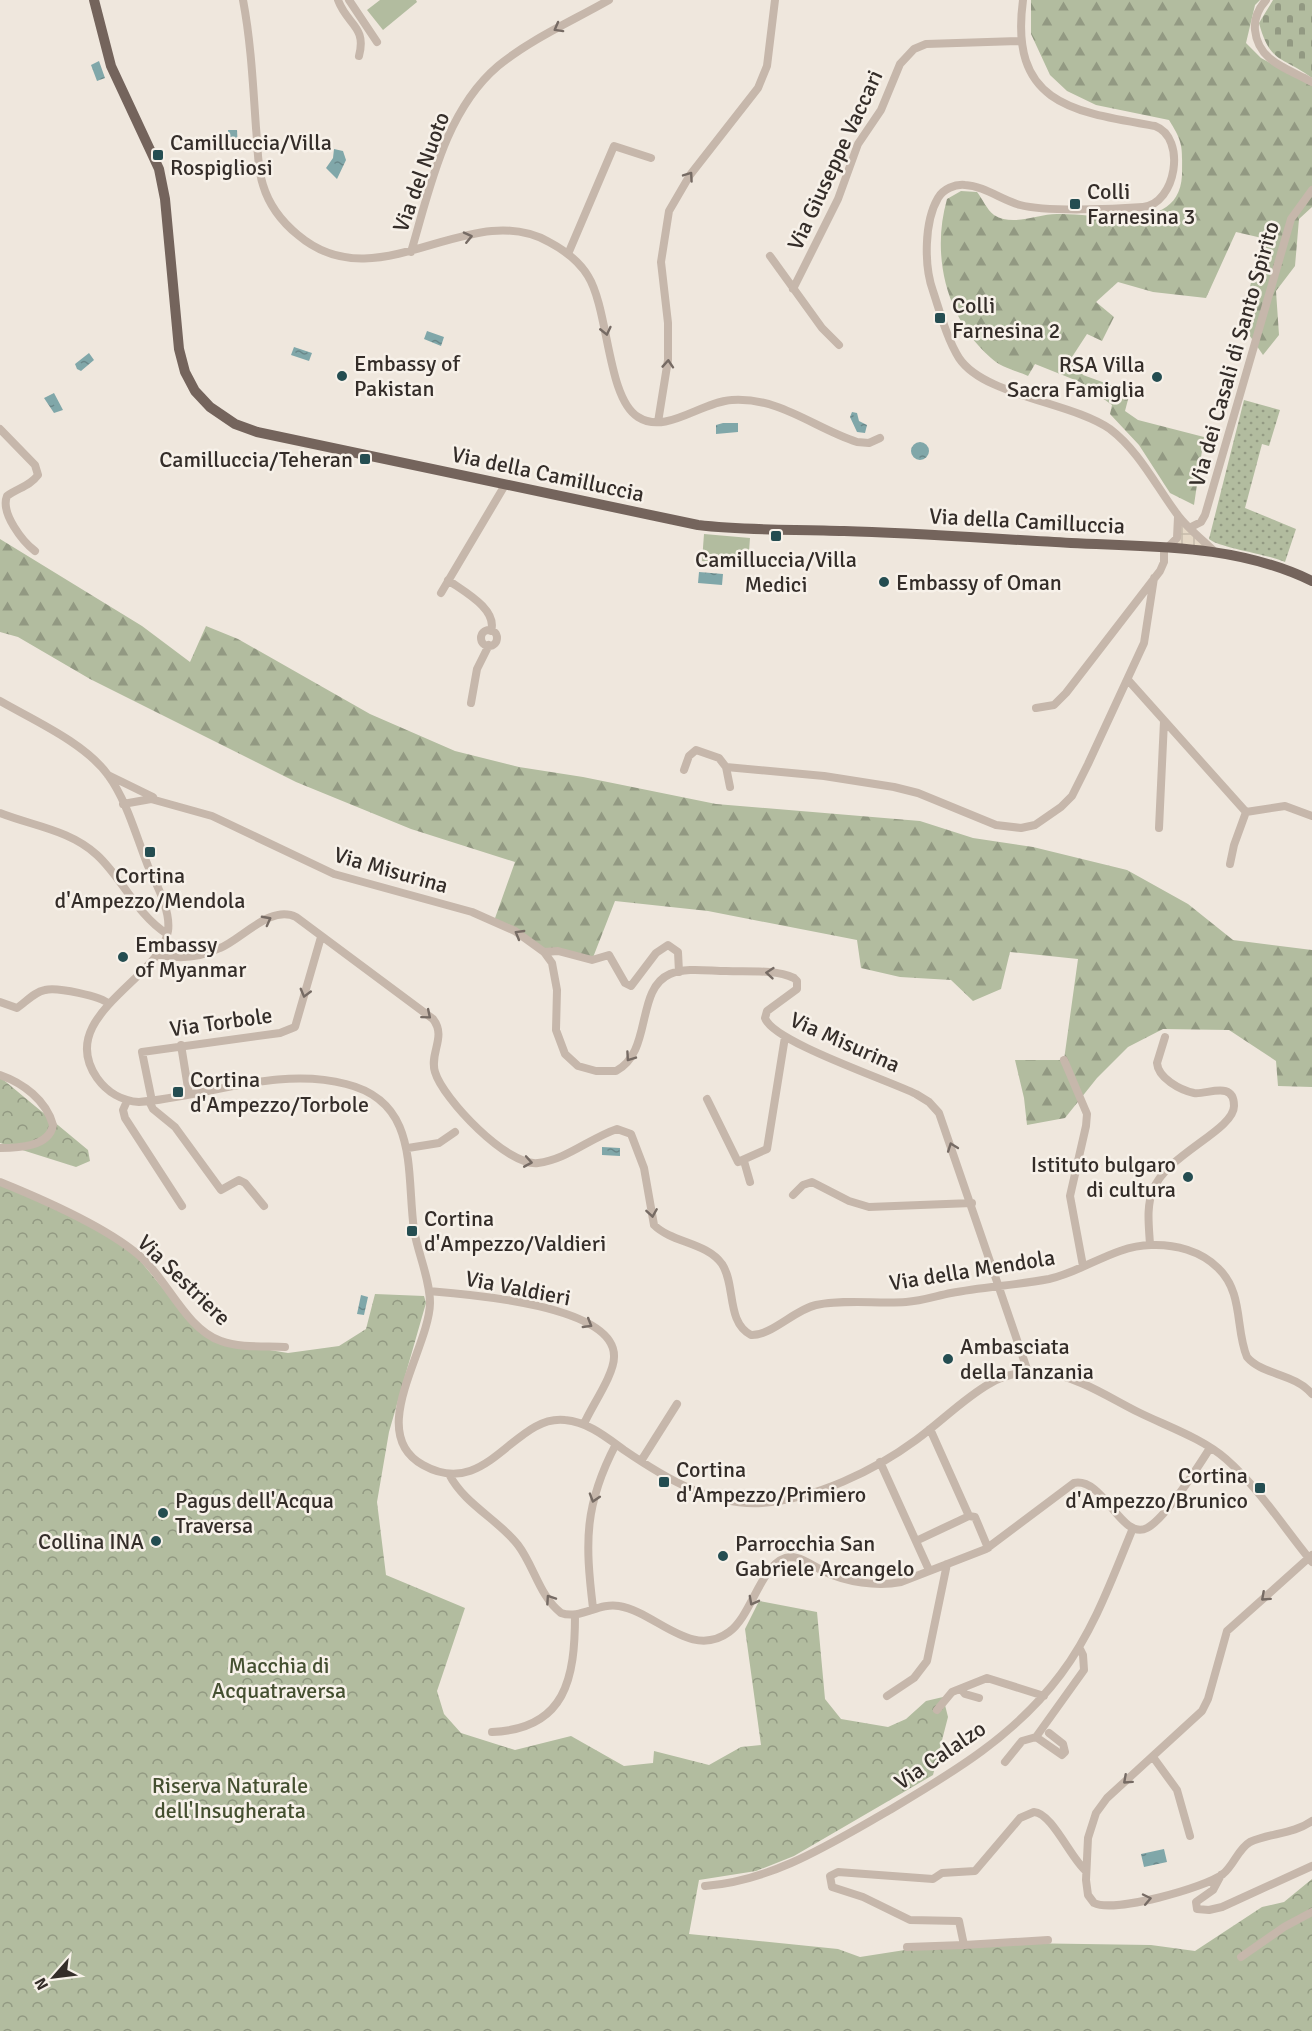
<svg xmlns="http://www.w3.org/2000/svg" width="1312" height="2031" font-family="Signika,sans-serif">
<defs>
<pattern id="grass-dots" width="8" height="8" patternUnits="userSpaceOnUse" patternTransform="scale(1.5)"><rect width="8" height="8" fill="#b2bc9f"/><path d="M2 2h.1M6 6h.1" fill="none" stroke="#929982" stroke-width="1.8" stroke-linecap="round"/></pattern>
<pattern id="forest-firs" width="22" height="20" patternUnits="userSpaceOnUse" patternTransform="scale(1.5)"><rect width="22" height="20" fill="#b2bc9f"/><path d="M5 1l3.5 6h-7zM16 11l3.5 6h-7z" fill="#929982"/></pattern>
<pattern id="cemetery-stones" width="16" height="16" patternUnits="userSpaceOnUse" patternTransform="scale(1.5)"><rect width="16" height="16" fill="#b2bc9f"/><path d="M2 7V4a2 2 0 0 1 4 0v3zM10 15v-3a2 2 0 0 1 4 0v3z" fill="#929982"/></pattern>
<pattern id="park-crowns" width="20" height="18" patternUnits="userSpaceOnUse" patternTransform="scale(1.5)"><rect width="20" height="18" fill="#b2bc9f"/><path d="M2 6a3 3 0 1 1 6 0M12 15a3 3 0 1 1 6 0" fill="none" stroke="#929982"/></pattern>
<pattern id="plaza-grid" width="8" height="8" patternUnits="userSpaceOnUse" patternTransform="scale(1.5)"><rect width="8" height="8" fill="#e5d8c6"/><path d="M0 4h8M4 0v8" fill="none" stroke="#c5baaa"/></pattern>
<pattern id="water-ripples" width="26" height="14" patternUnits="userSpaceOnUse" patternTransform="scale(1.5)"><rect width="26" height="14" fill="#80a7a9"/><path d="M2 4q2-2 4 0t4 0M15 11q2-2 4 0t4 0" fill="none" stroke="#6a888a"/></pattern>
</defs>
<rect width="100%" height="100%" fill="#efe7dd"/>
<path fill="url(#grass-dots)" d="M1244,400L1280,410L1269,446L1262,444L1245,508L1296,529L1285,562C1267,554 1220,548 1209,539Z"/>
<path fill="url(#forest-firs)" d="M1031,0H1260L1255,5L1246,43L1261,58L1312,86V207L1299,219L1295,266L1276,291L1279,335L1263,355L1241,323L1262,238L1236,232L1206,298L1153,292L1118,282L1096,302L1114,317L1102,341L1087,334L1072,357L1083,375L1130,392L1125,411L1138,420L1204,437L1194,505L1170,493L1139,445L1110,414L1112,405L1080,382L1035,364L1028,376C1017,371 1000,367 991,358C946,318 931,256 947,199L961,191L977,192C982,198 987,210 994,215C1013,227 1037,214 1057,214C1094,212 1179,237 1182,175C1182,147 1184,144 1169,120L1096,105L1067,91L1050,75L1031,34Z
M0,539L142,626L190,662L206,626L238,639L370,714L455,751L519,767L583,777L716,804L920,821L973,838L1033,847L1127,870L1188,904L1233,940L1312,950V1087L1278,1086L1276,1061L1229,1030L1163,1029L1128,1047L1097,1078L1065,1118L1027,1125L1024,1098L1015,1060H1064L1078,959L1010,952L1001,989L973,1001L951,980L900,977L861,968L857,940L708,911L615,901L592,960L544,952L494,921L515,862L411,829L296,782L90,679L18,637L0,632Z"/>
<path fill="url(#cemetery-stones)" d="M1273,0H1312V78C1282,56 1270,64 1259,23Z"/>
<path fill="url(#park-crowns)" d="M0,1077L88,1150L90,1161L76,1167L0,1143Z
M0,1182L113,1237L138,1258L188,1319L219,1342L288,1353L339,1346L366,1329L375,1294L424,1296L426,1303L389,1432L377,1502L386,1575L465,1608L437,1691L444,1714L461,1733L515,1750L571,1736L624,1766L653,1763L654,1751L709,1765L741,1747L761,1745L745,1629L759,1601L817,1612L825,1699L841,1719L888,1727L906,1719L926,1701L943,1697L948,1717L933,1775L794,1856L756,1871L699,1880L689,1934L838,1949L860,1957L956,1942L1151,1945L1195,1951L1262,1907L1284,1902L1312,1879V2031H0Z"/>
<path fill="#b2bc9f" d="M380,0H416L417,2L383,30L367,10Z
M704,534L750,538L748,565L702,561Z"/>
<path fill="url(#plaza-grid)" d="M1178,517L1215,552L1172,544Z"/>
<path fill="url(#water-ripples)" d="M99,61L105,78L97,81L91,65Z
M228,130H237L238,148H229Z
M334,149L343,151L346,160L337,179L326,168L333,158Z
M427,331L444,337L441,346L424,339Z
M294,347L312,353L309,361L291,355Z
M89,353L94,360L81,371L77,369L75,364Z
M54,393L63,410L54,413L44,398Z
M852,412L857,413L859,421L867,425L865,433L857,432L850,417Z
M723,423H738V432L716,434V425Z
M911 451a9 9 0 1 1 18 0a9 9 0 1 1-18 0Z
M699,572L723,574L722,585L698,583Z
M602,1147L620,1148V1156L602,1155Z
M361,1295L368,1297L364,1315L357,1314Z
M1164,1849L1167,1862L1144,1867L1141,1854Z"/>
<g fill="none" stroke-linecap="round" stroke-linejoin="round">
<path stroke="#c6b7ab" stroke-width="8" d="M243,0C251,42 253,85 256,128C258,147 257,167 263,185C269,205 282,222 298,235C378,303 469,197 549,242C564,250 579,261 588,276C609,310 607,398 638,417C666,435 700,402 732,400C780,397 814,428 857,442L869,443L880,438
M338,0C347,25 367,26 359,56
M349,0L377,42
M1023,0C1009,104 1073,112 1155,126C1187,138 1176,204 1143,207C1116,209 1045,212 1020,205C1002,200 984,186 965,185C955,184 943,189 938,198C924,222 924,266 933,291C940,312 947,339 959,358C984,396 1072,402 1110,429C1139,451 1156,486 1177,514C1186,527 1204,541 1215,552
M1266,0C1258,9 1254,19 1255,30C1258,62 1289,69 1312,82
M411,252C430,188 445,111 498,66C531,39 572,21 609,0
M568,254L614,146L651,158
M770,256L822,328L839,345
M793,289L838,199L858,144L881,110L900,64L914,49L926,44L1021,41
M658,422L668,360V323L661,262L669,211L690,175L758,88L767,66L775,0
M0,429L35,465L38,475C30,486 18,488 7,496C0,513 23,542 35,551
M1191,527L1201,522L1205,515L1291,219L1312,190
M1167,548L1177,538L1178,517
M448,580C463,591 498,609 491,631
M441,593L505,485
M481 638a8 8 0 1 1 16 0a8 8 0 1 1-16 0Z
M1128,680L1246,812L1234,845L1230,864
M0,701C33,720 85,743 108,775C127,801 136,836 148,866C156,884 171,910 168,931C161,979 54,1016 97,1078C107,1092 122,1101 139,1102C206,1097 278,1066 346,1084C420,1102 406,1173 414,1230C418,1254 430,1279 430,1303C429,1350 365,1433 423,1465C487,1501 514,1414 565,1420C588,1422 606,1437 624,1450C665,1478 711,1506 762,1503C815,1499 874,1471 916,1440C941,1422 963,1399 989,1384C1005,1374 1027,1370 1046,1373C1079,1377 1108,1397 1138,1412C1166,1426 1202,1438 1226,1459C1259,1488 1284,1528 1312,1562
M471,703L477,669L489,645
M1036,708L1054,705L1066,693L1160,571L1164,562V547
M684,770L689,756L696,750L719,758L726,767
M108,775L153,797
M730,787L726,767L824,776L894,787L918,793L996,825L1021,828L1035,825L1061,807L1072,796L1088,764L1144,643L1154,578
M123,804L151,799L212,816L334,874L472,912L515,931L544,952L552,963L557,990L556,1030L565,1054L578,1066L596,1071H616C653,1052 635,989 670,974C686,967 709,971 726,971C747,972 774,969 794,978L797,981V989L767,1011L765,1018C773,1042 888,1080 916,1094L929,1102L939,1113L1028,1372
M1246,812L1285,806L1312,816
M0,813C33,826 70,830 97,855C123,879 136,914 167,934
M1159,828L1164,721
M544,952L558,951L592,960L609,955L625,983L631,986L656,953L668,945L678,952L679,972
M156,954C178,960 199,958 220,948C242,939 271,904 296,917L433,1019C447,1037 429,1053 435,1072C443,1099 508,1167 538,1163C566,1160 590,1138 617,1129L631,1134L644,1168L654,1225C672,1243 706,1242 722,1264C736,1285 726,1322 751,1335C771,1336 794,1310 816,1305C845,1299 877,1304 906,1302C922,1301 936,1296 951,1293C983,1287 1017,1285 1049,1279C1085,1271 1113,1246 1151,1245C1175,1244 1201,1251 1218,1268C1244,1293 1235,1329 1247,1357C1262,1375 1294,1373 1312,1394
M0,1002L17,1008C26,1002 34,992 45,990C57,987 101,996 109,1004
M181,1045L189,1094
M1064,1060L1087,1114L1086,1126L1070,1196L1083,1266
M0,1075C23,1083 46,1100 53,1125C49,1147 18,1148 0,1148
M707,1099L738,1162L767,1149L785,1037
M127,1101L123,1110L125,1118L182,1206
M149,1101L153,1109L175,1127L221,1190L239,1180L245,1183L264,1206
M152,1101L142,1052L280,1033L295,1027L321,937
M408,1148L439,1143L455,1132
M744,1161L750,1182
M0,1182C42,1199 109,1228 142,1258C167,1280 187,1330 221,1341C240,1348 264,1346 285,1347
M793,1195L803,1185L812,1182L849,1201L869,1207L972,1203
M1150,1245C1149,1226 1146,1207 1153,1190C1166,1155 1234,1130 1234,1106C1234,1080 1207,1095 1194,1093C1180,1090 1158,1078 1157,1063L1165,1037
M429,1291C466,1294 616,1305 614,1357C614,1375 591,1407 584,1424
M930,1429L969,1516L975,1517L988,1548
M641,1461L677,1404
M880,1462L929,1570
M449,1474C464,1504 499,1520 518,1545C534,1566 540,1597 561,1613C580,1620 599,1602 619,1606C656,1612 691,1660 729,1632C753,1615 762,1558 791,1557C802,1557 815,1567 825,1572C846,1582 877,1587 901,1582L986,1549L1074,1483C1104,1477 1121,1541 1147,1528C1165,1519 1198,1467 1210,1448
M916,1541L969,1516
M1312,1555L1227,1631L1208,1699L1202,1711L1107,1798L1096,1813L1088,1838L1086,1880L1088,1895L1094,1903C1114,1913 1205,1888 1223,1874C1234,1865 1238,1849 1250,1842C1270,1833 1294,1834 1312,1821
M593,1608C585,1542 584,1505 616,1444
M961,1689L965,1694L979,1698
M887,1696L914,1678L927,1661L947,1564
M937,1710L952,1692L987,1678L1044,1696
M492,1732C566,1729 575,1678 575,1615
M1036,1737L1062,1755L1065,1752L1063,1744L1049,1733
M1153,1757L1177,1790L1190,1836
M1005,1762L1022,1741L1036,1737L1084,1670L1083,1655L1079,1647
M1221,1875L1213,1890L1196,1902L1197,1909L1209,1910L1222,1907L1312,1866
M705,1886C772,1881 830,1844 888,1811C952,1773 1015,1736 1061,1674C1094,1630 1112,1579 1133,1528
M1048,1940L964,1945L959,1921L910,1920L863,1897L832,1887L830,1876L838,1872L933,1879L942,1873L975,1871L1020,1818L1034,1812C1052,1813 1071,1859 1086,1871
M907,1947L964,1945
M1241,1957L1284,1927L1312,1912"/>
<path stroke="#74645c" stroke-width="10" d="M94,0L111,66L159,169L165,199L179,349L185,372L195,391L210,407L235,424L257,432L698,525C747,531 795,529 844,531C919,533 995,539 1071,543C1154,547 1236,544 1312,581"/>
</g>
<defs><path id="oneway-chevron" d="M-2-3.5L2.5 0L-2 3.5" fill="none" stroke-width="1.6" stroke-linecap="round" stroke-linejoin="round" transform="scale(1.5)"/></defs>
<g stroke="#766b64">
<use href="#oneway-chevron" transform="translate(558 28) rotate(151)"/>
<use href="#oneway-chevron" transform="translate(689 176) rotate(-55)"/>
<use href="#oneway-chevron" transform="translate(468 237) rotate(-13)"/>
<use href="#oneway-chevron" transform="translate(606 331) rotate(77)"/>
<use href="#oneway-chevron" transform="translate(668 364) rotate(-86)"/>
<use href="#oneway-chevron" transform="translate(267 920) rotate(-28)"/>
<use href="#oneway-chevron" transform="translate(519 934) rotate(-150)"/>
<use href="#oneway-chevron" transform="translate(770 973) rotate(-175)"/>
<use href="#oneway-chevron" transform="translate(305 993) rotate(105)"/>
<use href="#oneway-chevron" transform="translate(427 1015) rotate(40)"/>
<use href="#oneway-chevron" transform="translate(630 1057) rotate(125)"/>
<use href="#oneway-chevron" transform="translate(952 1147) rotate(-110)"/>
<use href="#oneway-chevron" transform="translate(528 1162) rotate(10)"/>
<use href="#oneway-chevron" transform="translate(652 1213) rotate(81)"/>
<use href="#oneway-chevron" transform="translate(588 1324) rotate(31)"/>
<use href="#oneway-chevron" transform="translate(594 1498) rotate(107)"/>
<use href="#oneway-chevron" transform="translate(1265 1597) rotate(138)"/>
<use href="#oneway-chevron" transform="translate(550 1599) rotate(-124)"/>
<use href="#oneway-chevron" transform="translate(753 1601) rotate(118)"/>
<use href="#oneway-chevron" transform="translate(1127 1780) rotate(138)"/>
<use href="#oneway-chevron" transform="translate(1147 1899) rotate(-12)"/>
</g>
<g fill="#244d51" stroke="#f7f1e9" stroke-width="2">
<rect x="152" y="149" width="12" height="12" rx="3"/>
<rect x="1069" y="198" width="12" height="12" rx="3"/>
<rect x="934" y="312" width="12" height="12" rx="3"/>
<circle cx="342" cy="376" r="6"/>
<circle cx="1157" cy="377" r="6"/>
<rect x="359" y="453" width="12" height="12" rx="3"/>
<rect x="770" y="530" width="12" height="12" rx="3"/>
<circle cx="884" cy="582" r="6"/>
<rect x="144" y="846" width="12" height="12" rx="3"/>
<circle cx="123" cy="957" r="6"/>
<rect x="172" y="1086" width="12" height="12" rx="3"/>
<circle cx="1188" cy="1177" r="6"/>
<rect x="406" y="1225" width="12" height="12" rx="3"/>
<circle cx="948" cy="1359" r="6"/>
<rect x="658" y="1476" width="12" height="12" rx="3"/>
<rect x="1254" y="1482" width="12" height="12" rx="3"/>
<circle cx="163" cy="1513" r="6"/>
<circle cx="156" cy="1541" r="6"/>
<circle cx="723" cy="1556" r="6"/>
</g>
<g text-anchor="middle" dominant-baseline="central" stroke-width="5" stroke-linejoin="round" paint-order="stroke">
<g font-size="22" fill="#342d29" stroke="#f7f1e9" text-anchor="start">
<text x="170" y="142">Camilluccia/Villa<tspan x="170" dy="25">Rospigliosi</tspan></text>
<text x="1087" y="191">Colli<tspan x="1087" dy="25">Farnesina 3</tspan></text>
<text x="952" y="305">Colli<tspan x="952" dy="25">Farnesina 2</tspan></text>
<text x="354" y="363">Embassy of<tspan x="354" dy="25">Pakistan</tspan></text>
<text x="1145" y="364" text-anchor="end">RSA Villa<tspan x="1145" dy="25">Sacra Famiglia</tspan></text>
<text x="353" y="459" text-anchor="end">Camilluccia/Teheran</text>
<text x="776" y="559" text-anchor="middle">Camilluccia/Villa<tspan x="776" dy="25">Medici</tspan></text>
<text x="896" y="582">Embassy of Oman</text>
<text x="150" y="875" text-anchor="middle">Cortina<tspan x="150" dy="25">d'Ampezzo/Mendola</tspan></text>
<text x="135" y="944">Embassy<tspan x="135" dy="25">of Myanmar</tspan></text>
<text x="190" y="1079">Cortina<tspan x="190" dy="25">d'Ampezzo/Torbole</tspan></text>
<text x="1176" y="1164" text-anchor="end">Istituto bulgaro<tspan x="1176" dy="25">di cultura</tspan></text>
<text x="424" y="1218">Cortina<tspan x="424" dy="25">d'Ampezzo/Valdieri</tspan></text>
<text x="960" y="1346">Ambasciata<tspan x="960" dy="25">della Tanzania</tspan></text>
<text x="676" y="1469">Cortina<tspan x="676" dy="25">d'Ampezzo/Primiero</tspan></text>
<text x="1248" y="1475" text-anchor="end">Cortina<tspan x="1248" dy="25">d'Ampezzo/Brunico</tspan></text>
<text x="175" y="1500">Pagus dell'Acqua<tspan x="175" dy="25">Traversa</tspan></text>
<text x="144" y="1541" text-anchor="end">Collina INA</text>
<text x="735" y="1543">Parrocchia San<tspan x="735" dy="25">Gabriele Arcangelo</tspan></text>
</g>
<g font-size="22" fill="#342d29" stroke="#f7f1e9">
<text transform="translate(835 160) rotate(-65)">Via Giuseppe Vaccari</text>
<text transform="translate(421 172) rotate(-70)">Via del Nuoto</text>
<text transform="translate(1234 354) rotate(-74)">Via dei Casali di Santo Spirito</text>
<text transform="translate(548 474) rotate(12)">Via della Camilluccia</text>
<text transform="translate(1027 521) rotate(3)">Via della Camilluccia</text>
<text transform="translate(391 870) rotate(16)">Via Misurina</text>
<text transform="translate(221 1022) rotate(-8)">Via Torbole</text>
<text transform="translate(845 1042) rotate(24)">Via Misurina</text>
<text transform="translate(972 1270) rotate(-9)">Via della Mendola</text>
<text transform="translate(184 1280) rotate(44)">Via Sestriere</text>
<text transform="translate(518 1288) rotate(11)">Via Valdieri</text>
<text transform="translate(940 1755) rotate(-34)">Via Calalzo</text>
</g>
<g font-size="22" fill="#444f30" stroke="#f7f1e9">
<text x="279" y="1665">Macchia di<tspan x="279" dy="25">Acquatraversa</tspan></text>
<text x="230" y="1785">Riserva Naturale<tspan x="230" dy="25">dell'Insugherata</tspan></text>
</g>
</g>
<g transform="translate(54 1977) rotate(242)" stroke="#f7f1e9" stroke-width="4.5" paint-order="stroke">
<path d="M0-4.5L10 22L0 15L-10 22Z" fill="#342d29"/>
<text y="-9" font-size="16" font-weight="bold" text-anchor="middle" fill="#342d29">N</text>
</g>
</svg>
